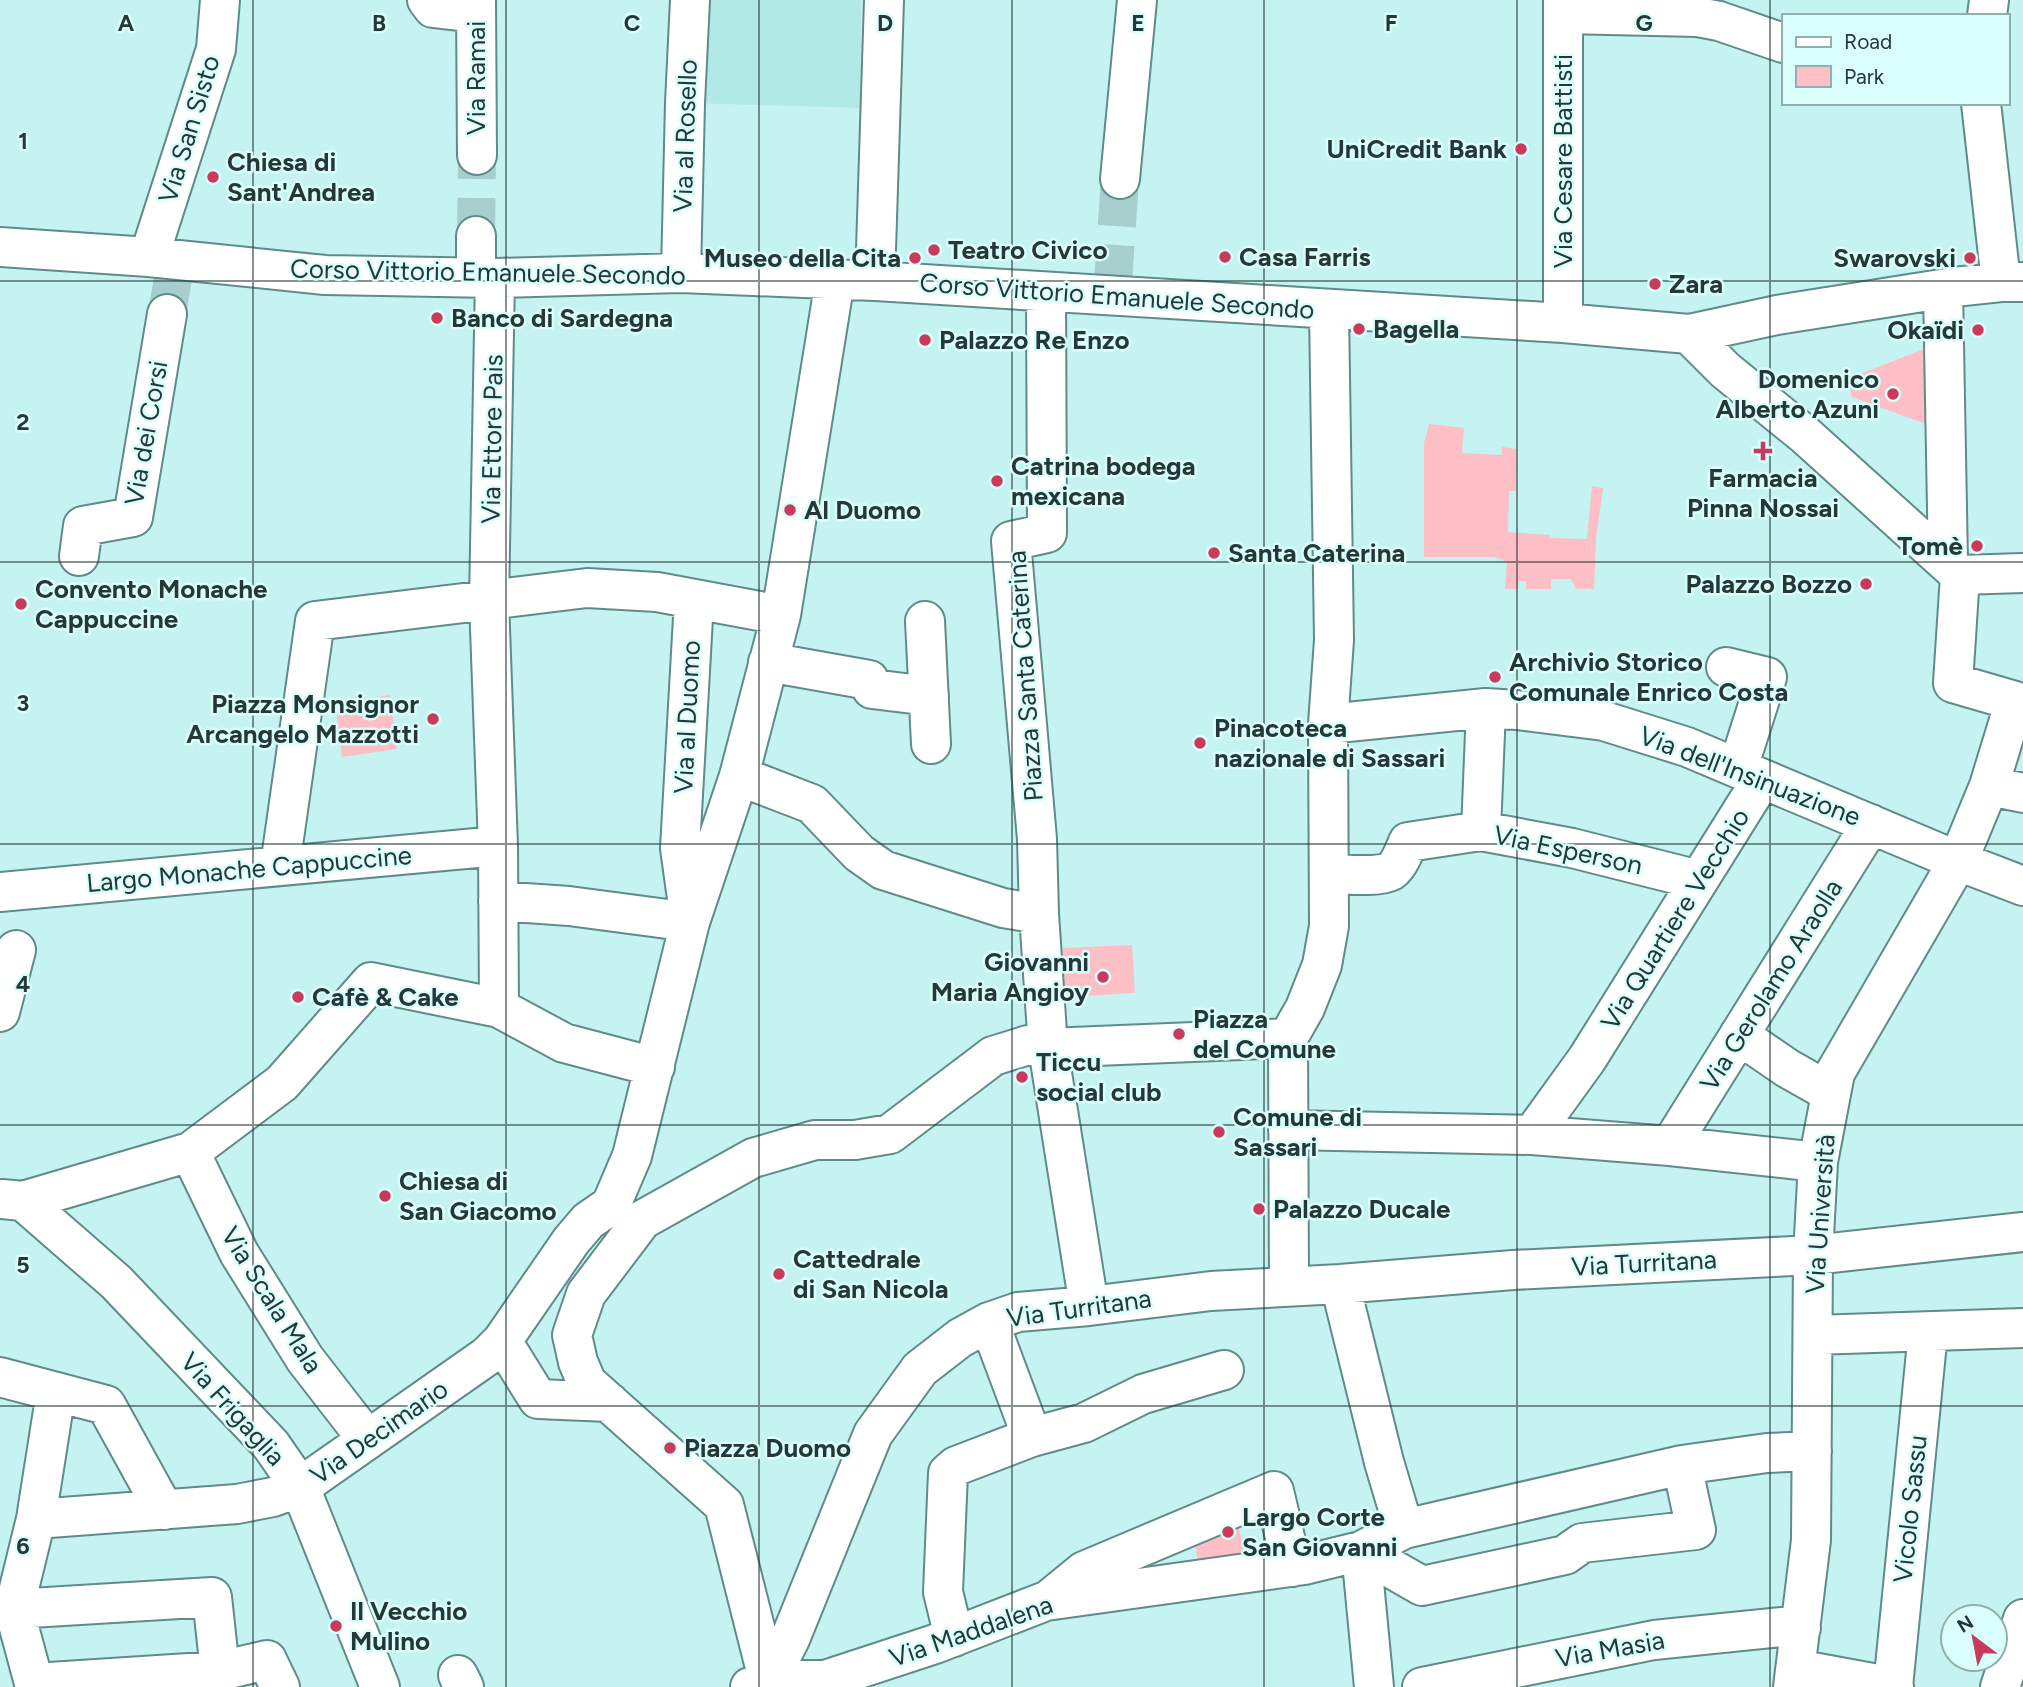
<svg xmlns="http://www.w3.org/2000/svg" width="2023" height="1687" font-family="Figtree,sans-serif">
<rect width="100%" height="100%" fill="#c5f3f1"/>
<path fill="#b0e9e6" d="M695,0H861L860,108L692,103Z"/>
<path fill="#fdbec5" d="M1932,346L1934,427L1852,397L1847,379Z
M1429,424L1464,428L1462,453L1502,455V447L1517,449L1516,491H1509L1508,532L1550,535V538L1587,539L1592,486L1603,488L1596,539L1594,589H1576L1571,579H1551V589H1526V581H1519L1518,589H1505L1507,562L1495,557H1424V443Z
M390,695L397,749L342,757L335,703Z
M1132,945L1135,993L1065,997L1063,948Z
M1237,1522L1247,1559L1198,1566L1195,1539Z"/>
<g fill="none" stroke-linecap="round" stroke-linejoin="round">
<path stroke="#a5cecc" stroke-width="38" stroke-dasharray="38 19" stroke-linecap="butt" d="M476,236L477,155
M1113,283L1120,179
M167,314L173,278"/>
<g stroke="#5f8b89" stroke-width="42">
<path id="minor" d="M427,0L433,8L476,13
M476,0L477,155
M1563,0V323
M1563,14L1698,17L1719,21L1783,43
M1987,16L1989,0
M1981,103L2001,282
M1120,179L1137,0
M0,247L149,257L325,275L495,278L681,273L875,281L1563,323L1689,334L1777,315L1954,287L2001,282H2023
M149,257L216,49L220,0
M681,273L685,103L690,0
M476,277V236
M495,278L489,601L498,846L499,1008
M875,281L884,0
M1943,289L1948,563
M1046,292L1047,533L1011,541L1037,839L1039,914L1048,1048L1089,1306
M1689,334L1725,370L1805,435L1960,575
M79,556L83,526L133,517L167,314
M1960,575L2023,573
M925,621L931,744
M768,662L869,680L872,689L929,696
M1726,667L1767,677L1738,768
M1328,724L1486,708L1517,710L1604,721L1687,747L1958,861L2023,886
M739,776L812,804L859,853L883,870L1003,908L1039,914
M1989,786L2023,793
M1481,831L1486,708
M280,866L315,621L587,588L657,592L781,615
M1329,874C1344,874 1378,878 1391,871C1399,865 1404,852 1408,842L1481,831L1572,848L1699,880
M0,892L498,846
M498,901L569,906L690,922
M689,913L680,848L694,600
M0,1012L16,950
M1739,1035L1787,1068L1831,1093
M1288,1130L1532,1135L1670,1146L1818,1162
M1532,1135L1587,1059L1762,779
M1670,1146L1871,824
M190,1152L239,1253L305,1359L367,1439
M2,1199L23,1201L116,1282L271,1445L300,1487L380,1687
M23,1201L190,1152L282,1083L371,982L499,1008L564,1043L655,1067
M611,1205L632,1156L690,922L739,776L781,615L835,280
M1340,1284L1384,1462L1404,1529
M1289,1286L1288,1038L1305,1008L1322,965L1329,926L1328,724L1334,640L1329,310
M989,1322L1032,1437
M1814,1335L2023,1328
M502,1341L538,1399L609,1402
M0,1377L106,1405L164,1510
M56,1392L36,1519L14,1609L34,1683L220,1671
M36,1519L237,1504L273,1497L300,1487L487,1356L502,1341L571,1241L588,1221L611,1205
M1361,1551L1422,1586L1565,1555L1582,1543L1696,1530L1682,1465
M1361,1551L1374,1687
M1051,1598L1084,1571L1274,1491L1292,1567
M0,1612L14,1609L212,1597L220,1671L267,1660L280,1687
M954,1637L943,1592L948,1473L956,1466L1032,1437L1084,1423L1143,1394L1224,1370
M1796,1669L1894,1687
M458,1675L464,1687
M769,1680L790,1639L873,1434L920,1369L960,1338L989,1322L1018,1312L1089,1306L1211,1291L1340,1284L1513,1270L1813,1255L2023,1232
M750,1687L769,1680H825L935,1644L1046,1601L1304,1565L1361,1551L1404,1529L1682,1465L1767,1453L1812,1451
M770,1687L724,1505L587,1383L578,1362L572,1335L586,1294L642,1220L753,1158L815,1140H855L890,1134L993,1056L1028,1045L1048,1048L1288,1038
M1422,1687L1654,1640L1782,1627L1801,1628
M1793,1687L1811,1540L1813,1255L1818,1162L1835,1073L1958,861L1989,786L2015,701L1953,683L1960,575
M1893,1687L1928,1332
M2000,1687L2023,1619"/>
</g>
<use href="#minor" stroke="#fff" stroke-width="38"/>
</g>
<path fill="none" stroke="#253837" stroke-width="2" stroke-opacity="0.55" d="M253,0V1687M506,0V1687M759,0V1687M1012,0V1687M1264,0V1687M1517,0V1687M1770,0V1687M0,281H2023M0,562H2023M0,844H2023M0,1125H2023M0,1406H2023"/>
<g fill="#ca3a5c" stroke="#d9fefc" stroke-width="2.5">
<circle cx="1521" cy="149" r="7"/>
<circle cx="213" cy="177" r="7"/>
<circle cx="934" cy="250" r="7"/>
<circle cx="1225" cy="257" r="7"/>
<circle cx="915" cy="258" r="7"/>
<circle cx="1970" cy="258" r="7"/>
<circle cx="1655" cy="284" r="7"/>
<circle cx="437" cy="318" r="7"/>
<circle cx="1359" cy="329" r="7"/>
<circle cx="1978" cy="330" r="7"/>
<circle cx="925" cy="340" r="7"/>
<circle cx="1893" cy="394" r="7"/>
<path d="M1759.5 440.5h7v7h7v7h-7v7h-7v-7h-7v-7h7z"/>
<circle cx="997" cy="481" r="7"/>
<circle cx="790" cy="510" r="7"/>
<circle cx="1977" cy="546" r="7"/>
<circle cx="1214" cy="553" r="7"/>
<circle cx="1866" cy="584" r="7"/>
<circle cx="21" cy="604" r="7"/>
<circle cx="1495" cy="677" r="7"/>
<circle cx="433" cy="719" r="7"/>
<circle cx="1200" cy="743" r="7"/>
<circle cx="1103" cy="977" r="7"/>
<circle cx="298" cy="997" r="7"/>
<circle cx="1179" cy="1034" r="7"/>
<circle cx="1022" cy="1077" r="7"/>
<circle cx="1219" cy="1132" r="7"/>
<circle cx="385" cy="1196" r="7"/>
<circle cx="1259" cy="1209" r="7"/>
<circle cx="779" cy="1274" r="7"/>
<circle cx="670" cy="1448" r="7"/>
<circle cx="1228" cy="1532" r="7"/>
<circle cx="336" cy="1626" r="7"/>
</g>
<g text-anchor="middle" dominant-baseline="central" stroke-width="5" stroke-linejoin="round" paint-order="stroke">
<g font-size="26" fill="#253837" stroke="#d9fefc">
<text transform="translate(476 78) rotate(-90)">Via Ramai</text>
<text transform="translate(189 129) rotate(-73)">Via San Sisto</text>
<text transform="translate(685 136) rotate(-88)">Via al Rosello</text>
<text transform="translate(1563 161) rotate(-90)">Via Cesare Battisti</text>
<text transform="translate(488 272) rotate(1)">Corso Vittorio Emanuele Secondo</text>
<text transform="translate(1117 296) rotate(4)">Corso Vittorio Emanuele Secondo</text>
<text transform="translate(146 433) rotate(-80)">Via dei Corsi</text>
<text transform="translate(492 439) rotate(-89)">Via Ettore Pais</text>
<text transform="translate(1025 676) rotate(-94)">Piazza Santa Caterina</text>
<text transform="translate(687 717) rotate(-87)">Via al Duomo</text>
<text transform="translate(1750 776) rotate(21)">Via dell'Insinuazione</text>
<text transform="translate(1568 850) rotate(12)">Via Esperson</text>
<text transform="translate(249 869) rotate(-5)">Largo Monache Cappuccine</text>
<text transform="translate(1675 919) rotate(-58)">Via Quartiere Vecchio</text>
<text transform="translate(1771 985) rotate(-58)">Via Gerolamo Araolla</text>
<text transform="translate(1820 1214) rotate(-86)">Via Università</text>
<text transform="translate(1644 1263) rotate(-3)">Via Turritana</text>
<text transform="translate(272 1300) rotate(58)">Via Scala Mala</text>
<text transform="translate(1079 1308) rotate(-8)">Via Turritana</text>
<text transform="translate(233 1409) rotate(48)">Via Frigaglia</text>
<text transform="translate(379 1432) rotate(-35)">Via Decimario</text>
<text transform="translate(1910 1509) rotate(-84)">Vicolo Sassu</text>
<text transform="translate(971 1631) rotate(-19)">Via Maddalena</text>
<text transform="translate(1610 1649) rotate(-10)">Via Masia</text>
</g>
<g font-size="26" font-weight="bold" fill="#253837" stroke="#d9fefc" text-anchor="start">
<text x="1507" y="149" text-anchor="end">UniCredit Bank</text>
<text x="227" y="162">Chiesa di<tspan x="227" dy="30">Sant'Andrea</tspan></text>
<text x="948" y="250">Teatro Civico</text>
<text x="1239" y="257">Casa Farris</text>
<text x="901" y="258" text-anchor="end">Museo della Cita</text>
<text x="1956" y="258" text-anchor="end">Swarovski</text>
<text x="1669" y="284">Zara</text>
<text x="451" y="318">Banco di Sardegna</text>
<text x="1373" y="329">Bagella</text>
<text x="1964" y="330" text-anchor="end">Okaïdi</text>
<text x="939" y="340">Palazzo Re Enzo</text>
<text x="1879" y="379" text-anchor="end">Domenico<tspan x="1879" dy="30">Alberto Azuni</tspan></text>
<text x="1011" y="466">Catrina bodega<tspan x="1011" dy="30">mexicana</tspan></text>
<text x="1763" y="478" text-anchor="middle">Farmacia<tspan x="1763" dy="30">Pinna Nossai</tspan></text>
<text x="804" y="510">Al Duomo</text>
<text x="1963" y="546" text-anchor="end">Tomè</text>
<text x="1228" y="553">Santa Caterina</text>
<text x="1852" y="584" text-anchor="end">Palazzo Bozzo</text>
<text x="35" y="589">Convento Monache<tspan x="35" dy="30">Cappuccine</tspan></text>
<text x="1509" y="662">Archivio Storico<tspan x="1509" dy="30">Comunale Enrico Costa</tspan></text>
<text x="419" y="704" text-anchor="end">Piazza Monsignor<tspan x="419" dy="30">Arcangelo Mazzotti</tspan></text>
<text x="1214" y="728">Pinacoteca<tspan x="1214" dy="30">nazionale di Sassari</tspan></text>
<text x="1089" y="962" text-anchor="end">Giovanni<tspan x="1089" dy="30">Maria Angioy</tspan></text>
<text x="312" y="997">Cafè &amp; Cake</text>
<text x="1193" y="1019">Piazza<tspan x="1193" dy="30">del Comune</tspan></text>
<text x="1036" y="1062">Ticcu<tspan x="1036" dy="30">social club</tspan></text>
<text x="1233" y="1117">Comune di<tspan x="1233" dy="30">Sassari</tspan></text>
<text x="399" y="1181">Chiesa di<tspan x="399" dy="30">San Giacomo</tspan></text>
<text x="1273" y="1209">Palazzo Ducale</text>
<text x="793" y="1259">Cattedrale<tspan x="793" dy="30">di San Nicola</tspan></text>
<text x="684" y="1448">Piazza Duomo</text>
<text x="1242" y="1517">Largo Corte<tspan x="1242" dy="30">San Giovanni</tspan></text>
<text x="350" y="1611">Il Vecchio<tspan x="350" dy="30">Mulino</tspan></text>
</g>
</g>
<g font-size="23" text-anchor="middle" font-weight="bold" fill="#253837" stroke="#d9fefc" stroke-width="5" stroke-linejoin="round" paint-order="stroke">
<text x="126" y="31">A</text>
<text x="379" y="31">B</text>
<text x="632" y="31">C</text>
<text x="885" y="31">D</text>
<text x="1138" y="31">E</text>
<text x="1391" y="31">F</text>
<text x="1644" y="31">G</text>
<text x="23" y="149">1</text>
<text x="23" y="430">2</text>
<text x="23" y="711">3</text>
<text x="23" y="992">4</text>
<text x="23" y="1273">5</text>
<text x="23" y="1554">6</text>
</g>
<rect x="1782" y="14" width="228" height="91" fill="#d9fefc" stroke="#91afad" stroke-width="2"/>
<rect x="1796" y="37" width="35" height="10" fill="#ffffff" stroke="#91afad" stroke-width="2"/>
<text x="1844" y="49" font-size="21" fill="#253837">Road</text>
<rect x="1796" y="66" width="35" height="21" fill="#fdbec5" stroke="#91afad" stroke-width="2"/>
<text x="1844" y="84" font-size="21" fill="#253837">Park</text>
<g transform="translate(1974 1638) rotate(328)"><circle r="33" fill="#d9fefc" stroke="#91afad" stroke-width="2"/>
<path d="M0-5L12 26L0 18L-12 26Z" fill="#ca3a5c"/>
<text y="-10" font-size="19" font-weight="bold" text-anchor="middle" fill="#253837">N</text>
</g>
</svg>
